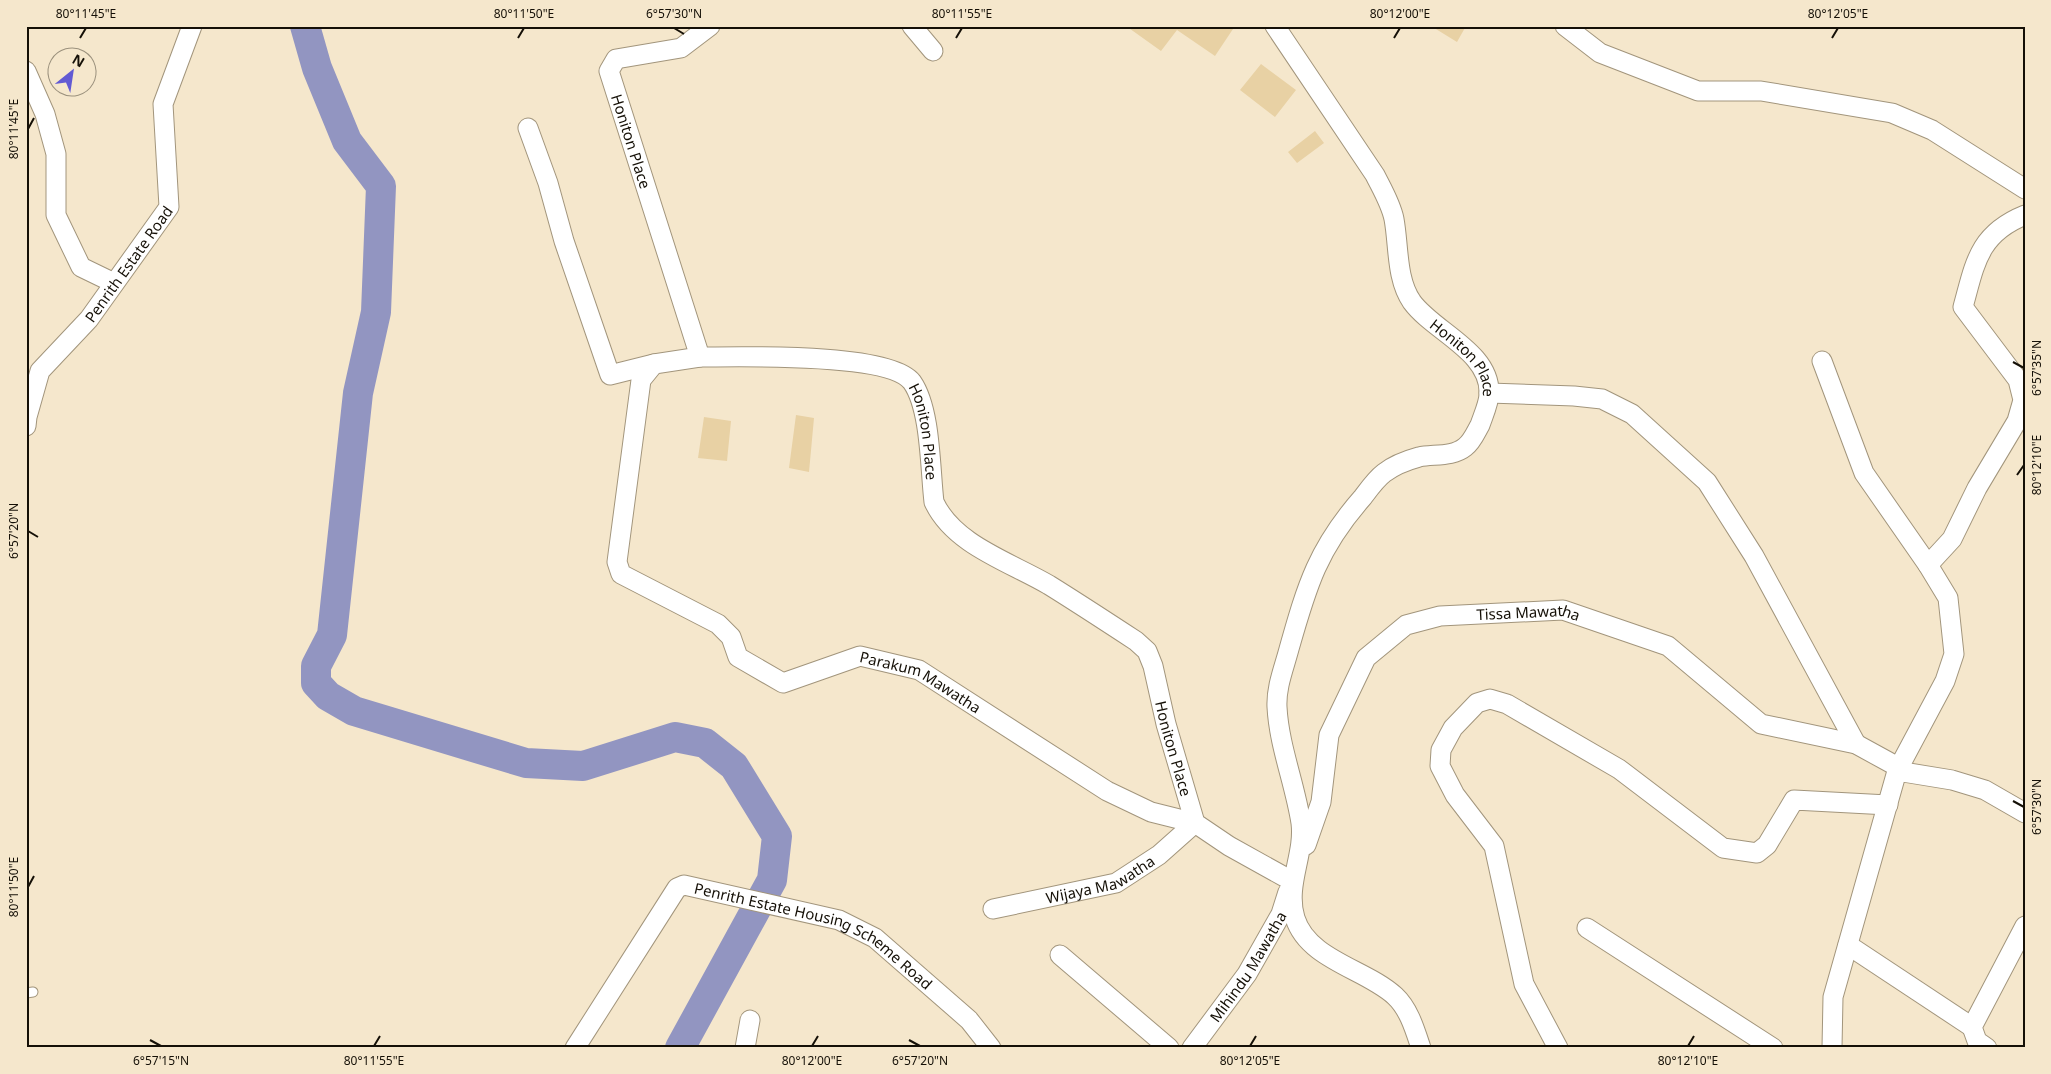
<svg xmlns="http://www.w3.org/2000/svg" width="2051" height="1074" font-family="'Noto Sans',sans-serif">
<rect width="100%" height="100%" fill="#f5e7cc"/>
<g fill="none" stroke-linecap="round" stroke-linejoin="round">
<path stroke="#9295c1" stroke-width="30" d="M305,26L317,68L347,141L381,186L376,312L358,393L332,635L316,666V683L328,696L354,711L526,763L583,766L675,737L705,743L734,766L777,836L772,880L680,1048"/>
</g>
<path fill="#e8d1a4" d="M1126,26H1235L1215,56L1177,30L1161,51Z
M1431,26H1466L1457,42Z
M1261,64L1296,90L1275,117L1240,90Z
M1315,131L1324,143L1297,163L1288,152Z
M796,415L814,418L809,472L789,468Z
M704,417L731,421L727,461L698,458Z"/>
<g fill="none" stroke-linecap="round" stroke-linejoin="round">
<g stroke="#a2957c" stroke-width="11">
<path id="lane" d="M26,993L33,992"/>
</g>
<g stroke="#a2957c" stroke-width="21">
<g id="street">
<path id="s1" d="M710,26L681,48L616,59L609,71L700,357C739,357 890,352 912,382C931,409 930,469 934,502C954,545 1010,562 1049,585C1078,603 1107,622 1136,641L1147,651L1153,666L1166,724L1195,823L1229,846L1292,881"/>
<path d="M912,26L933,51"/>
<path id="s2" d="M1275,26L1375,175C1382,189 1391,204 1394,219C1399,246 1396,279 1412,302C1434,332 1491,352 1489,394C1489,403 1483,416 1480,425C1476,432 1472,442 1465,447C1453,457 1433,454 1419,457C1408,460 1393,466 1384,473C1376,479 1369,489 1363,497C1318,548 1307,585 1289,649C1284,668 1276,687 1277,707C1279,746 1295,784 1301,823C1305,855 1285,885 1295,918C1308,960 1366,969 1395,996C1409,1009 1415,1030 1421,1048"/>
<path d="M1565,26L1600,53L1698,91H1761L1892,113L1932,130L2025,189"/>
<path d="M26,71L45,114L56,154V215L81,267L114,283"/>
<path d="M528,128L548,183L564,241L610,375L654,364"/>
<path id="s3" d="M700,357L654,364L641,380L617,562L621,574L718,624L731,637L738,657L783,683L860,656L919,670L1107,791L1151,812L1195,823"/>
<path d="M1822,361L1864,473L1928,565"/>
<path d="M1489,393L1574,396L1602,399L1632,414L1707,482L1754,556L1856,744"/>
<path id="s4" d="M26,426L27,417L40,371L89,319L169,207L163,104L192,26"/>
<path d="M1897,771L1952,780L1985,790L2025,813"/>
<path id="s5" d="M1306,845L1321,802L1329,735L1366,658L1406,625L1440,616L1563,610L1668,646L1761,724L1856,744L1898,767"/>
<path id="s6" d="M993,909L1116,883L1159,855L1195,823"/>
<path d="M1587,928L1773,1048"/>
<path d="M1848,945L1972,1027"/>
<path d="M1060,955L1169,1048"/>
<path id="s7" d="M575,1048L677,888L684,885L839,920L875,938L969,1020L991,1048"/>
<path d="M745,1048L750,1020"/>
<path id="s8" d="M1192,1048L1247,974L1281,914L1288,892"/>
<path d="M1558,1048L1524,984L1494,846L1455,795L1440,766L1441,750L1453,728L1477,703L1490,699L1507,704L1619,769L1723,848L1757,853L1767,845L1794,800L1888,805"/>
<path d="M1832,1048L1833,997L1897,771L1945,681L1954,654L1948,598L1928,565L1952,539L1977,488L2017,421L2023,400L2018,380L1963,307C1975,264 1978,234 2025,215"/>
<path d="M1987,1048L1977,1041L1972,1027L2025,926"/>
</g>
</g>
<use href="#lane" stroke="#fff" stroke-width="9"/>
<use href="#street" stroke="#fff" stroke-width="19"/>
</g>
<path fill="none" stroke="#151007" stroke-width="2" d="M674,28L684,34M80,38L86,28M518,38L524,28M956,38L962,28M1394,38L1400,28M1832,38L1838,28M28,129L34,118M2013,362L2024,368M2017,475L2024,465M28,531L38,537M2013,801L2024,807M28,887L34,876M150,1040L161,1046M909,1040L920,1046M374,1046L380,1036M812,1046L818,1036M1250,1046L1256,1036M1688,1046L1694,1036"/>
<g text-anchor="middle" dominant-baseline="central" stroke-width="4.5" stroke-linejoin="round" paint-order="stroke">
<g font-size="15" fill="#151007" stroke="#f5e7cc">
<text stroke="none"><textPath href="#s1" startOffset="190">Honiton Place</textPath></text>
<text stroke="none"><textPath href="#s4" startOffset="196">Penrith Estate Road</textPath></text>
<text stroke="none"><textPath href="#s2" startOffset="391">Honiton Place</textPath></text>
<text stroke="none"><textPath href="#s1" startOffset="685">Honiton Place</textPath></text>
<text stroke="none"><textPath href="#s5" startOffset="374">Tissa Mawatha</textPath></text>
<text stroke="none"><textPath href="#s3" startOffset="612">Parakum Mawatha</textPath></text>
<text stroke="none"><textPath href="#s1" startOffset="1120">Honiton Place</textPath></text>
<text stroke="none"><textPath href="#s6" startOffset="112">Wijaya Mawatha</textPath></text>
<text stroke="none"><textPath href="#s7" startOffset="339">Penrith Estate Housing Scheme Road</textPath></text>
<text stroke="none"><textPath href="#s8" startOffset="99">Mihindu Mawatha</textPath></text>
</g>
</g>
<rect width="2051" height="1074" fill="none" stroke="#f5e7cc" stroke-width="55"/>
<g transform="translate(72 72) rotate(30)"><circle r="24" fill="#f5e7cc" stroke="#9b917d"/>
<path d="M0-4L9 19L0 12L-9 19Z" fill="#625ad3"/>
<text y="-8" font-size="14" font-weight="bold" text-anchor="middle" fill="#151007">N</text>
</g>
<rect x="28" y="28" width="1996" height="1018" fill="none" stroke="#151007" stroke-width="2"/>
<g font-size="12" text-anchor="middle" fill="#151007">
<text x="86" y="18">80°11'45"E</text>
<text x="524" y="18">80°11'50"E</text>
<text x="674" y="18">6°57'30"N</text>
<text x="962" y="18">80°11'55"E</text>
<text x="1400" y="18">80°12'00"E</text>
<text x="1838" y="18">80°12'05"E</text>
<text transform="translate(14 129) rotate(-90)" y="4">80°11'45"E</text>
<text transform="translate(2037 368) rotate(-90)" y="4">6°57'35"N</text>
<text transform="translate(2037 465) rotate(-90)" y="4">80°12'10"E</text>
<text transform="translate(14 531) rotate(-90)" y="4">6°57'20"N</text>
<text transform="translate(2037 807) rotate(-90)" y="4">6°57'30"N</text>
<text transform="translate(14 887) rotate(-90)" y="4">80°11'50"E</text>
<text x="161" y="1065">6°57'15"N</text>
<text x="374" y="1065">80°11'55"E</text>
<text x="812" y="1065">80°12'00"E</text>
<text x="920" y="1065">6°57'20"N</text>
<text x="1250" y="1065">80°12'05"E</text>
<text x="1688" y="1065">80°12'10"E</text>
</g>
</svg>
